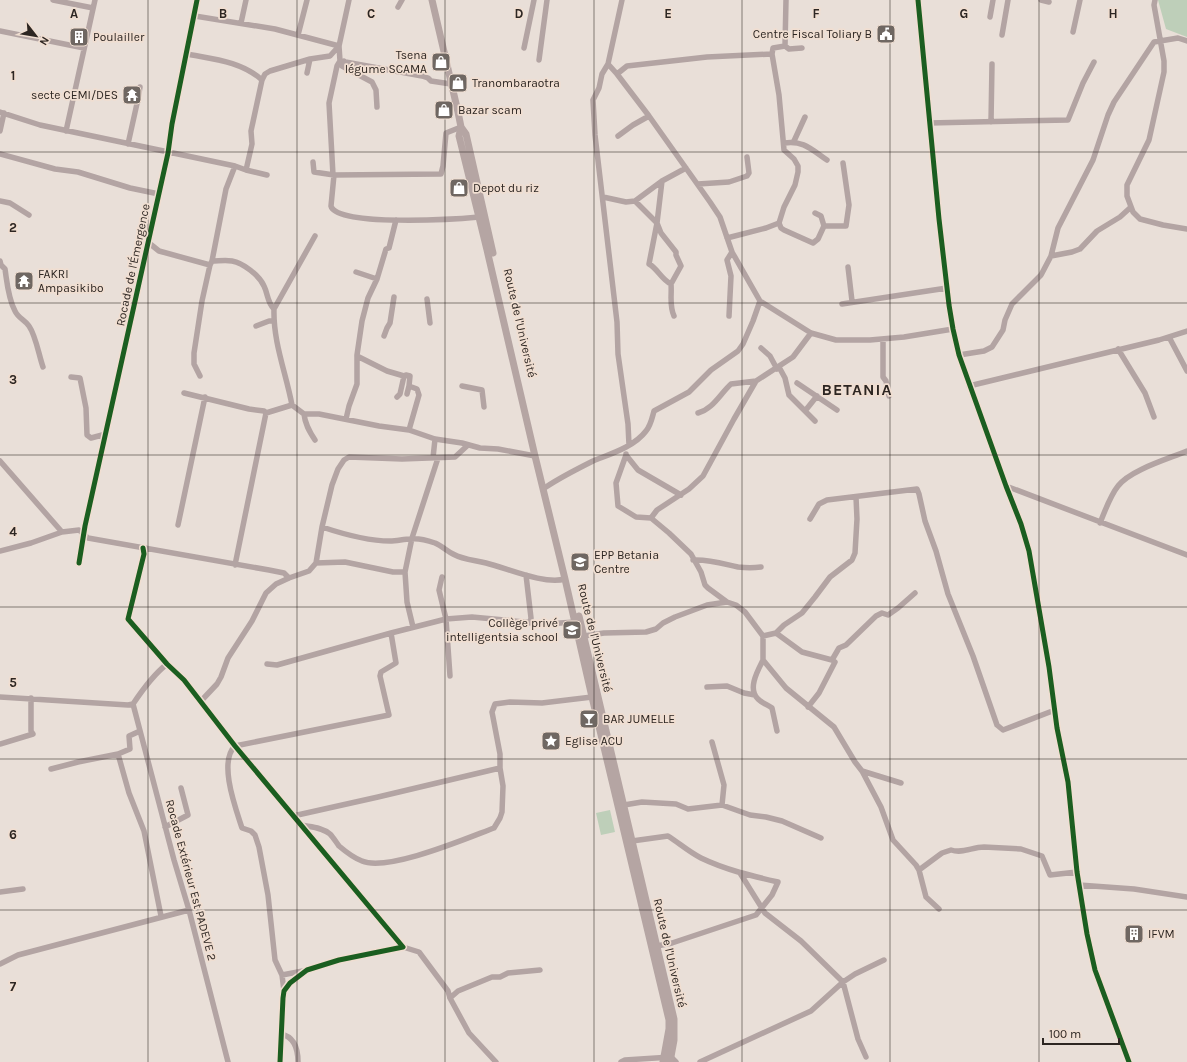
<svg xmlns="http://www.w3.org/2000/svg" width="1187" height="1062" font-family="Karla,sans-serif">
<rect width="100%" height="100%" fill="#e9dfd8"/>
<path fill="#becfb9" d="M1158,0H1187V37L1166,29Z
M610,810L615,832L601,835L596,813Z"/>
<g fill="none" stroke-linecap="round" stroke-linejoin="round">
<path stroke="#b3a4a3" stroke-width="5.5" d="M53,0L93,8
M622,0L608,64L602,74L599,88L593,100L595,135L617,322L618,354L628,424L629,445
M918,0L939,219L949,305L953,329L959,355L1006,486L1021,524L1029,551L1049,667L1057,728L1068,782L1077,872L1087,934L1095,970L1129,1062
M1041,0L1049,2
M1155,0L1154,5L1164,61V72L1149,140L1127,185V196L1133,212L1140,219L1163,225L1187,229
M398,7L402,0
M195,16L275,29L339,46
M990,17L993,0
M241,23L246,0
M0,31L84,48
M1073,32L1080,0
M298,35L307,0
M1002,35L1008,0
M785,46L786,0
M524,48L534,0
M802,48L789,49L785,46L773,48L772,54L779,95L784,150L794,159L798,166V172L795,185L784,207L779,223L781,228L784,230L813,243L818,239L824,226L821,216L815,213
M187,54C213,59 241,61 262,80
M539,60L547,0
M340,61L422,76L428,78L431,81L451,84
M344,61L342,66L372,82L376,90L377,107
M608,64L617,74L649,116L710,202L720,217L732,252L760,301L811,333L836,340H870L904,337L953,329
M307,73L310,59
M617,74L627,66L707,57L772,54
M0,112L40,125L235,166L246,170L267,175
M991,122L992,64
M929,123L1068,120L1083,83L1094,62
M0,131L4,113
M66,131L95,0
M618,136L633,125L649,116
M794,141L805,117
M784,143C803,140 811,149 827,160
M128,144L138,99L140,87
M0,154L55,169L78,172L130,188L159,194
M313,162L314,172L334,175L441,174L443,166L446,133L461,127
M246,170L252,144L251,131L262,80L265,74L270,71L310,59L330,56L339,46
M333,175L329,103L337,66L340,61L339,46L349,0
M334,175L331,206C336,227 458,219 479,217
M662,181L657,223L649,264C658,269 661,279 671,284C672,295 669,305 674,316
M698,184L729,182L747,176L749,173L747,157
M603,197L626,202L635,201L662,181L686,168
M0,201L10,203L29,215
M635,201L657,223L661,233L676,252V255L681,266L671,284
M824,226H846L849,205L843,163
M727,238L766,228L779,223
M149,243L159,251L210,265L212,261C218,261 226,260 232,261C243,263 259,275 264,286C268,294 267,302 274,309
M1051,256L1072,252L1080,249L1097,231L1120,217L1131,207
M0,261L1,265L5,269C7,282 8,298 15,311C18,318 25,320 29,326C36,336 39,356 43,367
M212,261L226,189L235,166
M848,267L852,301
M356,272L377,279L386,249L389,248L396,220
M427,299L430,323
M842,304L947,288
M729,316L731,276L727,260L732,252
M256,326L269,321H274
M384,336L387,328L390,323L394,297
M1169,337L1187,371
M883,339V377L886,381L889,396
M761,348L770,356L777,369
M1118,349L1145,393L1154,417
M959,355L984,351L992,347L1003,330L1005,320L1012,304L1041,275L1051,256L1058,228L1093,160L1108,115L1114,102L1154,42L1178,38L1187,41
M357,356L387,371L404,376L400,394L397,397
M779,367L785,378L789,395L815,421
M200,376L194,364V353L202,301L210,265
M404,376L406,375L410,376L409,386L407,394
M71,377L80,378L86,408L87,435L91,438L106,434
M797,383L837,410
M462,386L482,390L484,407
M969,386L1159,340L1187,331
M184,393L249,409L264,411L266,413
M805,411L817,396
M698,413C713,409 720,394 731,384L756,381
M304,414H319L379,426L409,430L435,439L462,443L480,448L498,449L535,456
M346,419L349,406L357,384V355L362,321L368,298L377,279
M409,430L419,395L417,389L409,386
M315,440C309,431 305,424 304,414L292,405C286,373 273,342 274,309L315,236
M626,454V455L638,470L681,495
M626,455L616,483L618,506L636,517L651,518
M433,458L435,439
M0,461L62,532L79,530L88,538L269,570L284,573L289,578
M1006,486L1187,555
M546,487C561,477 577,469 593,461C610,454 634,447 646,431C651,425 652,418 654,411L689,392L711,370L738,351L743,344L753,321L760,301
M810,519L819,504L827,500L917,489L919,494L925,521L936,551L948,594L973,656L997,725L1003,730L1055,710
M1100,523C1105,511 1110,496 1118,486C1130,470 1168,459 1187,451
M178,525L205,397
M322,527C343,534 367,541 390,541C397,541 404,539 411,539C418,538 429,541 435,543C442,546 447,551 453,554C464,560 474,560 486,563C507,568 544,585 565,579
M143,548L144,554L128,619L167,664L184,680L235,746L403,947L339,960L307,970L290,983L284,991L283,998L280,1062
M0,551L31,543L62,532
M693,560C709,559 724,564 738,567C746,568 754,568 761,567
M79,563L85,526L168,153L172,124L197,0
M316,563L345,562L393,572H405
M235,565L266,413L292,405
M526,575L531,618L530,623
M442,577L439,590L446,619L450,676
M727,602L708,588L705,585L701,572L691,554L669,533L651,518L657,510L689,489L703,476L734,419L756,381L793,357L811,333
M413,627L407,602L405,572L412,538L438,458
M776,633L802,652L832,660
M584,636L604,633L646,632L656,629L663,623L675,617L707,605L727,602L736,605L745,612L763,636V660L786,688L834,727L855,762L862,771L881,807L893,840L916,865L919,870L926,897L939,909
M763,636L776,633L784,625L802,613L815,597L830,577L852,560L855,553L857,519L856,497
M763,660C758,670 747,689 758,699C762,703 768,705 772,708L777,731
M267,664L277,665L391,633L446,619L472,617L546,624L575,622
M707,687L727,686L744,693L755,695
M0,697L128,705L133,704C143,689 153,675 167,664
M201,701L217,684L221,677L228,658L252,621L266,593L276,584L289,578L309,571L316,563L322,527L332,485L338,469L344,460L349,457L402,459L455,457L468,445
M133,704L174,860L189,910L228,1062
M808,707L819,693L835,662L832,660L839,648L846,645L876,616L882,613L888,615L898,608L915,593
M140,731L129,736L130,749L118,754L129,793L144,831L161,916
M712,742L724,785L722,805
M0,744L33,734L31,731V698
M51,769L78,762L118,754
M862,771L901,783
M624,805L642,802L676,804L688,809L722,805L750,815L766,817L782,821L821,838
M293,816L378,797L500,768
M301,825C310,827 322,827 330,834C333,837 336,842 339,846C346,852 354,858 362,861C388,872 467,838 494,828L500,818L502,812L503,786L500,768V754L492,712L495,704L510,702L542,703L592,697
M165,827L188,815L181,788
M632,841L668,836C679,843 689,852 701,858C726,870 752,876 778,882L772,895L756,915L672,943L657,946
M919,870L942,853L951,850C963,854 972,847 984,847L1021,849L1042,856L1050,875L1077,872
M740,873L765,913L801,941L843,982L858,1039L866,1057
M1079,885L1134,889L1187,897
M0,892L23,889
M403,947L419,952L448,991L450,998L469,1033L496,1062
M0,964L18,955L189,910
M282,975L303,971
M284,991L282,975L275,960L268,895L259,847L255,835L251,831L242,828C236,809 218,762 235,746L389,715L380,676L381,672L396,663L391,633
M450,998L458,991L492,977H500L508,973L540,970
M281,1034C295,1037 298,1050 298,1062
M621,1062L625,1060L671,1057L676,1062
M700,1062L811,1011L843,982L855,974L884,960"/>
<path stroke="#b5a5a3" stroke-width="7" d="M432,0L458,112L461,127L459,136L487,250L535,456L565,579L592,697L669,1020V1029L663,1062
M461,127L466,134L493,253
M579,616L674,1019V1040L670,1062"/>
<g stroke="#f0ded1" stroke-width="8">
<path id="cycleway" d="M918,0L939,219L949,305L953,329L959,355L1006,486L1021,524L1029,551L1049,667L1057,728L1068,782L1077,872L1087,934L1095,970L1129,1062
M143,548L144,554L128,619L167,664L184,680L235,746L403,947L339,960L307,970L290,983L284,991L283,998L280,1062
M79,563L85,526L168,153L172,124L197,0"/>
</g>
<use href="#cycleway" stroke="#1b5e20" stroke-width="5"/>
</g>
<path fill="none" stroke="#2d2622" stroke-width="1" stroke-opacity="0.55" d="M148,0V1062M297,0V1062M445,0V1062M594,0V1062M742,0V1062M890,0V1062M1039,0V1062M0,152H1187M0,303H1187M0,455H1187M0,607H1187M0,759H1187M0,910H1187"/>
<defs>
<g id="civic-square" transform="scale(1)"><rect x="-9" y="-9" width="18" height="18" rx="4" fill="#6f6762" stroke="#f0ded1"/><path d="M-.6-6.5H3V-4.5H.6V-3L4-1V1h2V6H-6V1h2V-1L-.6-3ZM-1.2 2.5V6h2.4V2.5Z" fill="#fff"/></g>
<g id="building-square" transform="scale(1)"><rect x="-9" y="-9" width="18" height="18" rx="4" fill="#6f6762" stroke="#f0ded1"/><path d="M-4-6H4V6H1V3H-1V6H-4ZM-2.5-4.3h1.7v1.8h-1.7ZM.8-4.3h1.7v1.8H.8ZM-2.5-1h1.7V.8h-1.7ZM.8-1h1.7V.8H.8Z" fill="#fff"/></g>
<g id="shop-square" transform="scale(1)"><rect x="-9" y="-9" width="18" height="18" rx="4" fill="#6f6762" stroke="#f0ded1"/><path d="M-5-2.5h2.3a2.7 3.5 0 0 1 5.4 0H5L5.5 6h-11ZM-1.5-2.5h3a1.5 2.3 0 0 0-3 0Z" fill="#fff"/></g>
<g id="temple-square" transform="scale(1)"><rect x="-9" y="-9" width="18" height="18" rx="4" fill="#6f6762" stroke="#f0ded1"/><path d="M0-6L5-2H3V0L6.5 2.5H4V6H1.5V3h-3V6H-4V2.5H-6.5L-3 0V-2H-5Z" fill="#fff"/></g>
<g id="school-square" transform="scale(1)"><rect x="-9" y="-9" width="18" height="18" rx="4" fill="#6f6762" stroke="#f0ded1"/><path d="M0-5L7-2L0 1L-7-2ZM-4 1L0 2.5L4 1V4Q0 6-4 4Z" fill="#fff"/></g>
<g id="bar-square" transform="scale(1)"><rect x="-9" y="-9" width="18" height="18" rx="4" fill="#6f6762" stroke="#f0ded1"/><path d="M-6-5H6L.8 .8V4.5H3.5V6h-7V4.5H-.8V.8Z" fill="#fff"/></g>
<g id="sight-square" transform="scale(1)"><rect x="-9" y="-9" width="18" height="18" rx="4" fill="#6f6762" stroke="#f0ded1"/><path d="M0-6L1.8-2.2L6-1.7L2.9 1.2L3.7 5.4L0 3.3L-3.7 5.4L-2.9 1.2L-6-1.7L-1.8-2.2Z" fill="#fff"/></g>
</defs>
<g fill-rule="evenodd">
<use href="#civic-square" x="886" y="34"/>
<use href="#building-square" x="79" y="37"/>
<use href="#shop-square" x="441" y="62"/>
<use href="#shop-square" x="458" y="83"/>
<use href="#temple-square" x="132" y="95"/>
<use href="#shop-square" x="444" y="110"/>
<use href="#shop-square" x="459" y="188"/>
<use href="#temple-square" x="24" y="281"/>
<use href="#school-square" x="580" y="562"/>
<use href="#school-square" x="572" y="630"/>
<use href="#bar-square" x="589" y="719"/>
<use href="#sight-square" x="551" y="741"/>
<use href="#building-square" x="1134" y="934"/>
</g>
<g text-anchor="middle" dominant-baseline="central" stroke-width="3.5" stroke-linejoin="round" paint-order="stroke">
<g font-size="12" fill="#2d2622" stroke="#f0ded1" text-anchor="start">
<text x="872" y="34" text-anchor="end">Centre Fiscal Toliary B</text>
<text x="93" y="37">Poulailler</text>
<text x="427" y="55" text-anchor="end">Tsena<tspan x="427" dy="14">légume SCAMA</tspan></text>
<text x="472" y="83">Tranombaraotra</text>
<text x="118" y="95" text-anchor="end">secte CEMI/DES</text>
<text x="458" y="110">Bazar scam</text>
<text x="473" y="188">Depot du riz</text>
<text x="38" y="274">FAKRI<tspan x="38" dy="14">Ampasikibo</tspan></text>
<text x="594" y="555">EPP Betania<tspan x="594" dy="14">Centre</tspan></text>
<text x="558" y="623" text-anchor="end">Collège privé<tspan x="558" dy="14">intelligentsia school</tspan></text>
<text x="603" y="719">BAR JUMELLE</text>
<text x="565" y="741">Eglise ACU</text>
<text x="1148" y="934">IFVM</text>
</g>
<g font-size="12" fill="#2d2622" stroke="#f0ded1">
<text transform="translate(133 265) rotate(-78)">Rocade de l'Émergence</text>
<text transform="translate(520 323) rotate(77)">Route de l'Université</text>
<text transform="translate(595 638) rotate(76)">Route de l'Université</text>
<text transform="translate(191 880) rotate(75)">Rocade Extérieur Est PADEVE 2</text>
<text transform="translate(670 953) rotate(77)">Route de l'Université</text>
</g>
<g font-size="16" font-weight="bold" letter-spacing="1" fill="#2d2622" stroke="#f0ded1">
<text x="857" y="389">BETANIA</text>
</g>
</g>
<g font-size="13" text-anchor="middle" font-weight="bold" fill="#2d2622" stroke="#f0ded1" stroke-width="3.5" stroke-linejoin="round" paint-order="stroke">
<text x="74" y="18">A</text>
<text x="223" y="18">B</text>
<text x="371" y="18">C</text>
<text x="519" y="18">D</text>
<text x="668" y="18">E</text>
<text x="816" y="18">F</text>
<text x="964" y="18">G</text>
<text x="1113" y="18">H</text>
<text x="13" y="80">1</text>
<text x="13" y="232">2</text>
<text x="13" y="384">3</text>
<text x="13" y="536">4</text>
<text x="13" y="687">5</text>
<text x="13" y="839">6</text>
<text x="13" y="991">7</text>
</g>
<g transform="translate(36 36) rotate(121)" stroke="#f0ded1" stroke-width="3" paint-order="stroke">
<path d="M0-3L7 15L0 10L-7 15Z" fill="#2d2622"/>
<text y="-6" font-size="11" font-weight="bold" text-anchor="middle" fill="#2d2622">N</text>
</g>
<path d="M1043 1038v6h76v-6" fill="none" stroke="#2d2622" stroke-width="2"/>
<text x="1049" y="1038" font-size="12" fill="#2d2622" stroke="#f0ded1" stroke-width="3" paint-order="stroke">100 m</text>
</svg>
